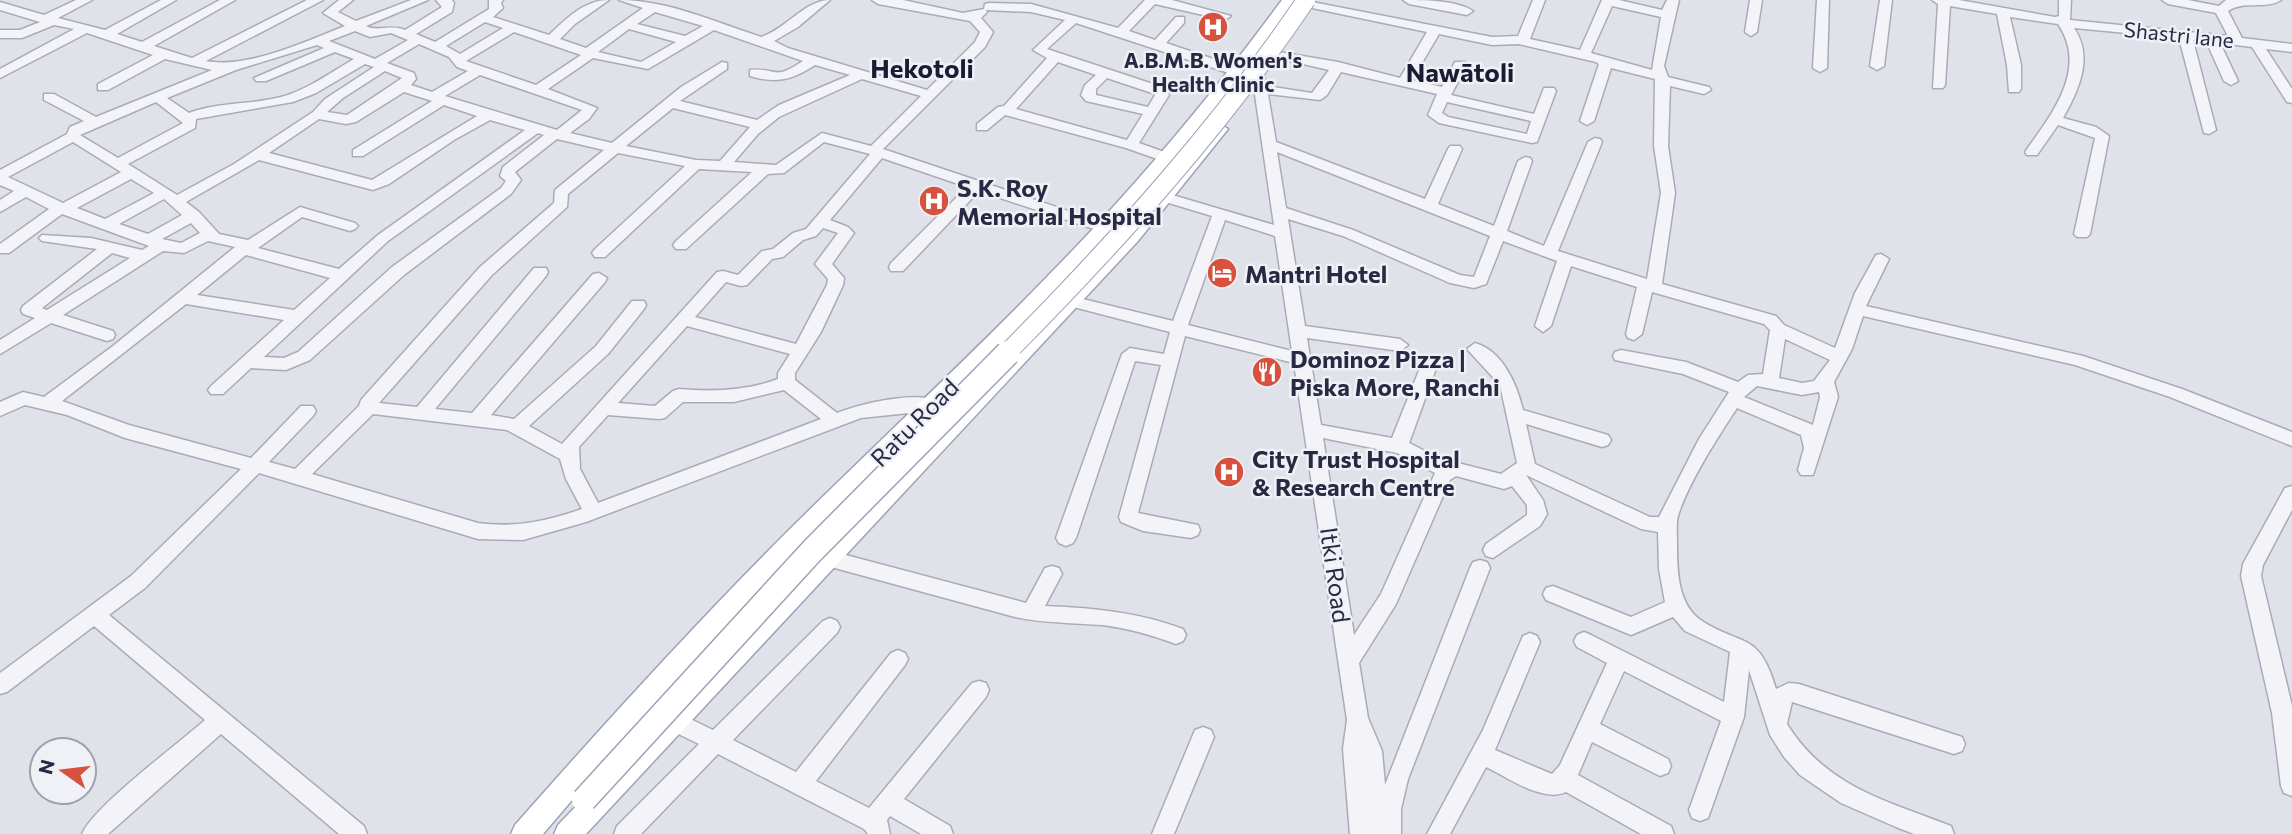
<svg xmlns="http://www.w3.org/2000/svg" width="2292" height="834" font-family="Commissioner,sans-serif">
<rect width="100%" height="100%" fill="#e0e2ea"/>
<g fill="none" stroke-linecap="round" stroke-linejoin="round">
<g stroke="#a9abb8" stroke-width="3">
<path id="minor" d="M76,0H92L58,18L105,30L161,0H176L117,34L142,42L220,0H235L154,46L192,58L307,0H323L206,61C248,69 306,41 345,26L323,13L339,0H353L338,12L356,21L411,0H428L366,26C378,32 390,24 405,30L442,7L436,0H452L454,3L452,12L416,34L435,42L489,9V0H503L501,3L503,8L493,17L549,35C566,19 584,0 609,0L575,24L560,39L586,48L643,8L619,0C667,0 715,22 761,37C786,29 805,0 830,0L798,27L774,41L788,48L927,90L975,42L980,32L970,21L878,4L872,0H903L963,13L984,9L985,4L989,3L1031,4L1118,28L1145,0H1172L1231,16L1225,20L1155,4L1129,31L1155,40L1176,17H1184V23L1166,43L1264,76L1267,86L1312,93L1329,70L1273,57V51L1338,62L1400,78L1427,32L1307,7V1L1492,37L1518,36L1533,0H1545L1530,39L1580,50L1602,0H1619L1662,10L1667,0H1679L1664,66L1668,77L1709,87L1711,90L1704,94L1670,86L1668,146L1675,193L1662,284L1776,316L1784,325L1835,348L1855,293L1876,255L1881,254L1889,259L1866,306L2083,356L2182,389L2292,432V446L2170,397L2075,365L1863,316L1852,349L1834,382L1838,397L1813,475H1801L1798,470L1804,448L1801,435L1737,408C1718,437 1688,483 1678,516C1676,523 1677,534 1677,542C1677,569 1677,605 1702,621C1743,647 1759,631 1776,689L1789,683L1799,684L1962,737L1965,744L1962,751L1954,754L1792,702L1787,724C1826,787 1887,801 1951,826L1954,834H1914L1896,827L1841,803L1800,775L1784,757L1770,735L1749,670L1744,717L1708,818L1700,821L1692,818L1689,810L1721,721L1624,671L1600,724L1668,759L1671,766L1668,773L1660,776L1592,742L1578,775L1671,826L1674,834H1641L1566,792C1543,803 1507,777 1486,767L1450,834H1427L1483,730L1523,636L1530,633L1537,636L1540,642L1495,750L1552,774L1560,765L1607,663L1577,647L1574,641L1577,635L1584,632L1591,635L1724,702L1730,652L1685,631L1673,617L1631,635L1546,600L1543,594L1546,588L1553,586L1631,617L1665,602L1659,569L1658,532L1641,529L1526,475L1543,500L1547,514L1540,526L1493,558L1486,556L1483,550L1486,544L1527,515V505L1512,486L1504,489L1456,476L1450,480L1396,604L1359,663L1368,718L1382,751L1385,785L1470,568L1473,562L1480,560L1487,562L1490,568L1408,779L1401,809V834H1350L1343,749L1347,720L1294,363L1185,336L1138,513L1198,525L1200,530L1198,535L1191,538L1143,531L1121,522L1119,517L1161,365L1135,361L1076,538L1073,543L1066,546L1059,543L1056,538L1122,354L1130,348L1164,354L1170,332L1058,303L1050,298L1058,293L1173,321L1212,216L1159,200L1157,197L1159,194H1169L1274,225L1253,81L1076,23L1047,49L1165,88L1169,95L1139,143L1187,160V166H1177L1126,148L1005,115L987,130H977V124L998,107L1004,106L1047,58L1033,50L1065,20L1031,12L986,10L987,12L981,18L993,32L985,47L883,149L1137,234L1140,237L1137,240H1127L979,191L903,271H891L889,267L891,263L967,187L882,158L830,220L848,227L854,233L832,264L844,278L843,285L821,332L795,373V380L837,413C863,403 911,392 938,400L941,405L938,410L861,418L586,522L523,540L478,539L259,473L145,588L109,615L364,826L367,834H339L221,734L108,834H82C94,806 178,744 205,720L94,626L7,692L0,694V673L131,576L241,469L125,438L67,415L25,405L0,416V402L23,392L44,397L113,346L235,247L208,241L184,253L163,251L63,315L113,331L115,335L113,339L107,341L51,323L0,354V340L35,318L23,314L21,310L23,306L97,249L42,241L39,238L42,235L91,238L142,250L149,246L62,214L9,253H0V244L49,209L26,197L0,212V200L14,191L0,185V170L67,134L70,127L84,121L44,100V94H54L96,117L212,70L165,59L108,90H98V84L153,55L87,33L0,78V69L74,29L54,25L22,38H0V30H20L40,22L0,10V2L44,15ZM1612,6L1661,17L1652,70L1591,53ZM655,12L703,26L685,36L637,24ZM485,22L503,28L460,54L446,46ZM629,29L676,42L641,62L598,52ZM714,30L803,61C772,82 777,67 750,70V76C777,84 792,80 815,65L850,75L779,105L757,120L680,101L727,69V63L722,62L681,87L612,143L570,133L589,119L597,108L548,89L593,58L648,69ZM355,31L370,37L391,33L408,40L375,59L329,41ZM514,32L581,55L536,85L466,61ZM1439,34L1492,45L1519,44L1596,62L1599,64L1580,121L1587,125L1594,121L1611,68L1655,79L1654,146L1661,193L1647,279L1558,251L1602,142L1600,139L1595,138L1588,142L1544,246L1507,231L1532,161L1530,158L1525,157L1518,161L1494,226L1438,204L1462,149L1460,146H1450L1448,149L1425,199L1276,142L1268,94L1320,100L1327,95L1341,72L1437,94L1428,115L1439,123L1532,143L1537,142L1556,91L1554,88H1544L1534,114L1451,95L1467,65L1465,62H1455L1442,87L1412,80ZM419,44L449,57L457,67L468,71L432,92L411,85L416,79L414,73L387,63ZM317,45L324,48L254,78L256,81H266L335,52L354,59C330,73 307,90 281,97C250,105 218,102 189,113L167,98L236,70ZM1058,62L1096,75L1085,85L1081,95L1086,101L1143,114L1127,140L1016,109ZM365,64L374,67L325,99L313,112L234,164L177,195L128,164L195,128L196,119L293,102L316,93ZM385,71L402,78L347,115L327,112L343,98ZM480,75L582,110L557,130L445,96ZM1107,78L1155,94V95L1148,107L1096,95V89ZM862,79L921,96L871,146L822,133L776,165L734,162L758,134L779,117ZM404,92L432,101L353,150V156H363L444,105L477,116L372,180L269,153L319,119L346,124L356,122ZM156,102L183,123L118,158L80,135ZM1447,102L1531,121L1527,134L1448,117L1442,113ZM673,108L750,127L720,161L696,160L626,146ZM490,120L525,130L378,235L339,269L258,248L302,217L350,231L355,229L358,226L355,223L300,207L248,240L219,234L199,212L186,202L259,160L373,190L389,184L454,140ZM538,133L544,135L503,167L500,176L506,181L501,188L392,267L298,352L284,358L264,357L388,241ZM557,139L604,150L555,190L554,203L480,267L361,400L359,406L295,469L269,462L313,416L316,411L313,406H301L251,458L129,425L62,401L186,304L284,320L211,386L208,390L211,394H223L251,368L286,370L310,360L404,275L511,194L521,180L515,172ZM73,142L121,172L63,203L8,177ZM824,142L870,154L806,229L793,233L773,249L762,251L738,275L723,271L717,272L562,444L529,426L608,354L644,309L646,305L644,301H632L596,346L514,419L491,415L605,282L607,278L599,273L593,274L472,413L435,409L546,276L548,272L546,268H534L417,407L379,403L492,275L567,207L568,194L618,153L685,166L595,249L592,253L595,257H605L699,169L752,172L676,241L673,245L676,249H686L768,174L784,173ZM1277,152L1490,236L1474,277L1460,275L1353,230L1286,208ZM131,179L154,193L105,219L77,208ZM164,199L182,215L148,234L119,224ZM1288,219L1343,236L1450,283L1474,288L1486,284L1503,241L1557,261L1535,326L1543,332L1551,326L1571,266L1637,287L1626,334L1628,338L1634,340L1642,334L1652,292L1764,324L1770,330L1763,374L1748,375L1738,382L1686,362L1621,350L1615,352L1613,356L1615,360L1683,374L1729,392L1699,439L1659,517H1650L1535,464L1526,424L1602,447L1608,445L1611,440L1608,435L1523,410C1517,385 1503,351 1475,343L1467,349L1500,385L1517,463L1501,474L1454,462L1449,463L1409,443L1438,363L1430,357L1422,363L1392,438L1321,425L1307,338L1400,351L1408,345L1400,339L1305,326ZM1225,220L1275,236L1292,351L1188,325ZM191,223L200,233L181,243L162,239ZM823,228L838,233L815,264L828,279L827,285L796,344L695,317L726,282L741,286L747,285L772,259L783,257L803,240L816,236ZM112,253L130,258L47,310L42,308ZM246,255L330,278L294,310L197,295ZM687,326L790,354L778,373V379C746,391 713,392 679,389L673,391L655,406L618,403ZM1785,339L1830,360L1814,381L1802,383L1779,378ZM1757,386L1802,395L1819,392L1820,397L1813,425L1744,397ZM784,390L821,419L598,503L580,469L579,447L608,415L659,419L665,418L683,402H734ZM373,414L507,430L560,459L566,479L582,509C548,521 515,528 478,523L312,474ZM1323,438L1397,453L1435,473L1381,594L1354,635Z
M1403,0C1424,0 1456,0 1473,11L1467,15L1409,4Z
M1750,0H1762L1757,32L1751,36L1745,32Z
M1817,0H1829L1827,68L1820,72L1813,68Z
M1880,0H1892L1884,66L1877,70L1870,66Z
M1932,0H1959L2055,17L2059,16V0H2071L2070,20L2228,36L2216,13L2168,4L2162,0H2188L2219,6L2226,0H2281C2266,10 2244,0 2228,11L2242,38L2292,44V52L2266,49L2292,89V103L2287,102L2252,47L2220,43L2238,81L2231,85L2224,81L2206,41L2193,40L2216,130L2209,134L2204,133L2179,38L2074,28C2094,57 2079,90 2063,118L2096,127L2109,136L2090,234L2087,237H2077L2074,234L2095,138L2058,125L2037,155H2027L2025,152C2051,115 2089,69 2058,24L2010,17L2021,65V89L2019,92H2009L2007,65L1997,14L1950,6L1945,85L1943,88H1933L1938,4Z
M2292,486V510L2263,565L2261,576L2292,706V796L2284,793L2281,786L2272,713L2241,576L2243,564L2285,488Z
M827,550L1026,603L1045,568L1052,566L1059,568L1062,574L1045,606C1093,608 1138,612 1183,629L1186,635L1183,641L1176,644C1152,635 1127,628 1102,625C1073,623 1044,623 1015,617L820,564L817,558L820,552Z
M830,618L837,621L840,627L837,633L733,740L796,772L891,653L898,650L905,653L908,659L905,665L816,781L869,808L972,683L979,681L986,683L989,690L986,697L904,799L950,826L953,834H921L890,816L887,820L890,834H868L864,829L718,754L641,834H614L617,826L699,744L666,728L663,721L666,714L674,711L713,730L823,621Z
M1203,727L1211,730L1214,737L1174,834H1152L1195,730Z"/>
</g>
<g stroke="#9fa2b7" stroke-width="3">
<path id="major" d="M1282,0H1297C1157,200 979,367 808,540C716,634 628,734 543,834H511L515,825C604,724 694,625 789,530C898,422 1011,319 1114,206C1174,140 1229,72 1282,0Z
M1220,124L1228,129L1138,241L586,834H554L558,825L1126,233L1214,125Z"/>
</g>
<use href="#minor" fill="#f4f4f8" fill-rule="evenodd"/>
<use href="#major" fill="#fff" fill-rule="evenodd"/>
<g stroke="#9fa2b7" stroke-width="20" stroke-linecap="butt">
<path id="major-bridge-far1" d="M1006,354C1115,244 1219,129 1306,0"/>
</g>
<g stroke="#9fa2b7" stroke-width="27" stroke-linecap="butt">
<path id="major-bridge" d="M584,800L812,551L1008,353"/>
</g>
<use href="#major-bridge-far1" stroke="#fff" stroke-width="18"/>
<use href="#major-bridge" stroke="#fff" stroke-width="24"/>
</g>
<defs>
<g id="hospital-disc" transform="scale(1.575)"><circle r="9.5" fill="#d6523e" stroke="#f0f1f7"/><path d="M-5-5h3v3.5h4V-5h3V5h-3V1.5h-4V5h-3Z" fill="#fff"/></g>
<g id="hotel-disc" transform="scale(1.575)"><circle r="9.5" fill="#d6523e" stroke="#f0f1f7"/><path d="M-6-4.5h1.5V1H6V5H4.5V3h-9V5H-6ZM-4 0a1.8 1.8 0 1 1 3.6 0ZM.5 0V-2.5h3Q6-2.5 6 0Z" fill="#fff"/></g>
<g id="restaurant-disc" transform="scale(1.575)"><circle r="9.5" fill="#d6523e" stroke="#f0f1f7"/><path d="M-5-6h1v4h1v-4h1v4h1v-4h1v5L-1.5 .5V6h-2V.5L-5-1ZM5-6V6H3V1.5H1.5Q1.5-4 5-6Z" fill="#fff"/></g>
</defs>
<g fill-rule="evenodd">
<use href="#hospital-disc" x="1213" y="27"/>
<use href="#hospital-disc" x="934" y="201"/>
<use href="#hotel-disc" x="1222" y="273"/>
<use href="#restaurant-disc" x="1267" y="372"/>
<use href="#hospital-disc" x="1229" y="472"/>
</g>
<g text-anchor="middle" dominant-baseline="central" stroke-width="5" stroke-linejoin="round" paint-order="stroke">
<g font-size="21" fill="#282a43" stroke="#f0f1f7">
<text transform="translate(2179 34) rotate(6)">Shastri lane</text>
</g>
<g font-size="21" font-weight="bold" fill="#282a43" stroke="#f0f1f7">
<text x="1213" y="59">A.B.M.B. Women's<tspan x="1213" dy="24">Health Clinic</tspan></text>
</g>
<g font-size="24" font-weight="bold" fill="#282a43" stroke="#f0f1f7" text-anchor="start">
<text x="957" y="187">S.K. Roy<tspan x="957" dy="28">Memorial Hospital</tspan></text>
<text x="1245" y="273">Mantri Hotel</text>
<text x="1290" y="358">Dominoz Pizza |<tspan x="1290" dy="28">Piska More, Ranchi</tspan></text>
<text x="1252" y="458">City Trust Hospital<tspan x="1252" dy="28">&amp; Research Centre</tspan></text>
</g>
<g font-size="24" fill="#282a43" stroke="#f0f1f7">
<text transform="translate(914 422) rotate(-45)">Ratu Road</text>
<text transform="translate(1336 575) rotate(82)">Itki Road</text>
</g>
<g font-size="26" font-weight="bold" fill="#1a1c34" stroke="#f0f1f7">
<text x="922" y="67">Hekotoli</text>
<text x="1460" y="71">Nawātoli</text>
</g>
</g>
<g transform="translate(63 771) rotate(284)"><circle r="33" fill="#f0f1f7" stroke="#a0a1af" stroke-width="2"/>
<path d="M0-5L12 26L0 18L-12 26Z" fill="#d6523e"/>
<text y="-10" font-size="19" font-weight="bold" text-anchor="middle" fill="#282a43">N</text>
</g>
</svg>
